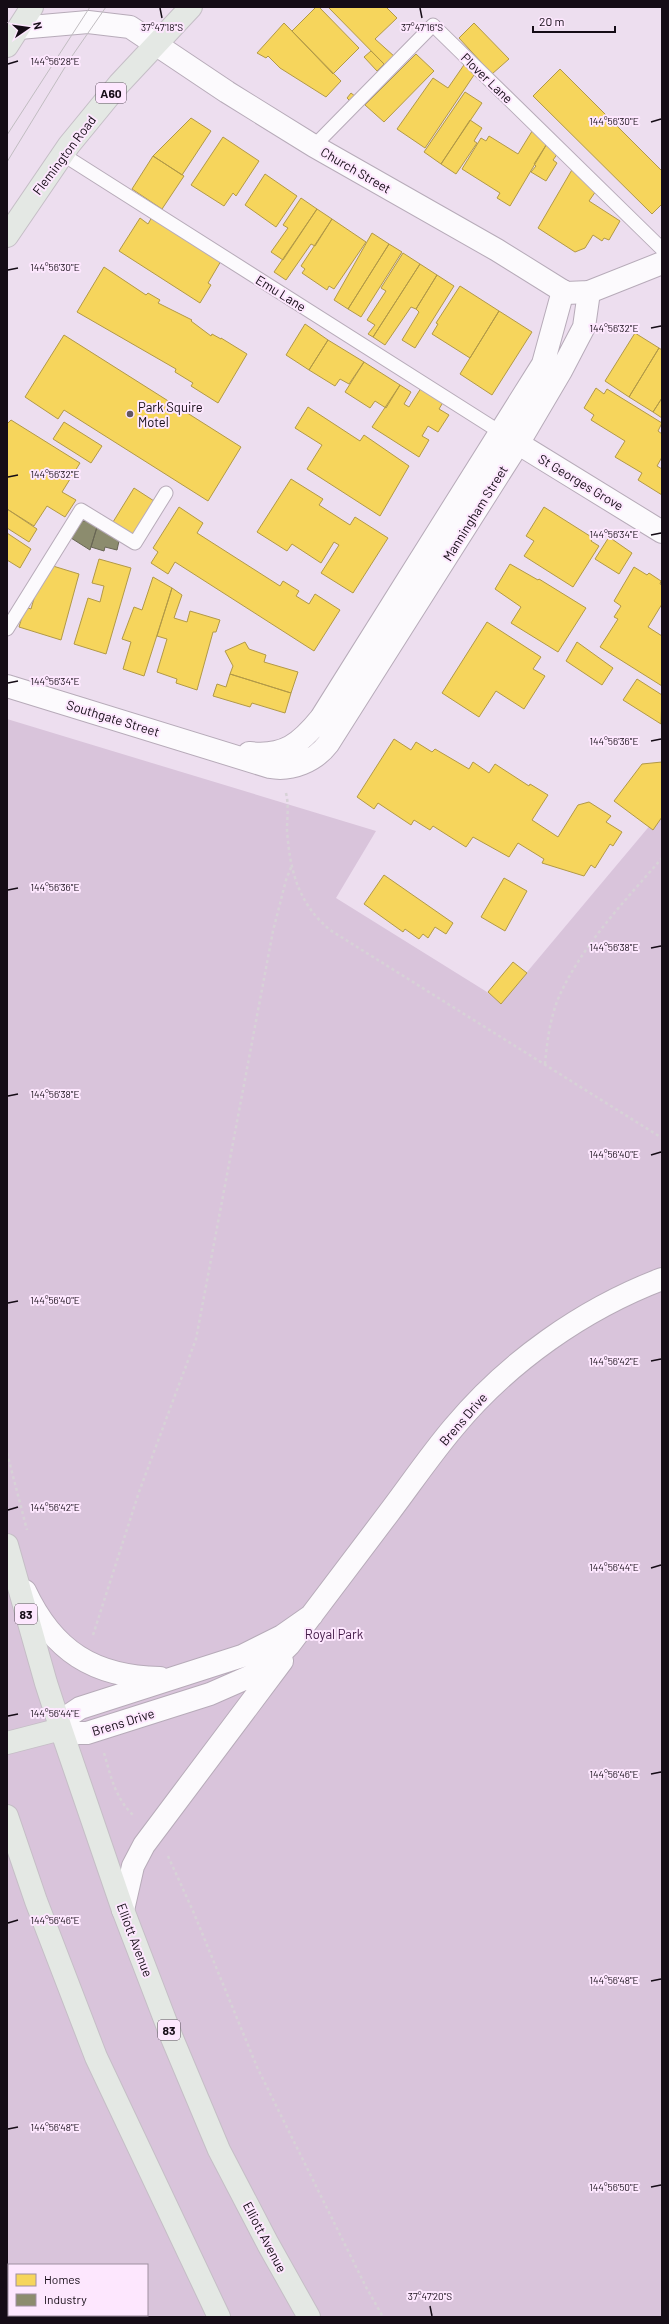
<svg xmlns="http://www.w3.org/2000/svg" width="669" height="2324" font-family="Barlow,sans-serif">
<rect width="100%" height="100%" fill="#eddeef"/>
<path fill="#d9c4db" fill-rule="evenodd" d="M7,719L376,831L336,898L487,992L501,1003L662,811V2317H7ZM9,2265H147V2315H9Z"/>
<path fill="#f6d55c" stroke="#b29947" d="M316,7H319L359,48L333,74L292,31Z
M328,7H386L397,18L375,39L395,57L386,66Z
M284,23L341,81L326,97L280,68L268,56L266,58L257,53Z
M474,23L509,59L492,74L459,38Z
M371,51L384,64L377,71L364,57Z
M416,54L434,71L384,122L365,105Z
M466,62L476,72L425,148L397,129L433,78L448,88Z
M560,69L662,171V204L652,214L533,96Z
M465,92L482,103L441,164L424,152Z
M351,93L356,97L351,102L347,98Z
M191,118L211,131L182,175L153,156Z
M470,120L482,128L474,141L477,143L456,174L441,164Z
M534,128L548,142L510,206L497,198L500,193L462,169L481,138L486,141L489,136L518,154Z
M223,137L259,161L236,196L233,193L224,206L191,185Z
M548,142L558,153L553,160L557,163L546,181L531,172L536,166L534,164Z
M153,156L184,176L162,209L132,189Z
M573,168L596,191L589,201L620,221L609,240L604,238L602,241L593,235L585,248L575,252L538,228Z
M265,174L297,196L276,227L245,205Z
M301,198L317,209L283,260L271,252L288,228L283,225Z
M317,209L332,219L315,246L311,244L286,280L274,272Z
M152,217L221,261L208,283L211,285L200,303L119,251L140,218L148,224Z
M332,219L366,242L334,289L329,286L327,290L302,273L305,269L301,266Z
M372,233L389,244L348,309L334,300Z
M389,244L402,252L361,317L348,309Z
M403,253L420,264L373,337L368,334L375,325L367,320L386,291L381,288Z
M420,264L437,275L416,309L411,307L385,345L373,337Z
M104,267L146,295L148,293L160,300L158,303L192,320L191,321L211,336L212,334L221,339V338L247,354L218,403L191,386L193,383L175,372L176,369L77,312Z
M437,275L454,286L415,348L402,340L419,312L416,309Z
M460,286L499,311L470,358L432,334L438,324L436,323Z
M499,311L532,332L492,395L460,374Z
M305,324L328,340L309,370L286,355Z
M635,333L659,348L629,397L605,381Z
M64,335L241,447L208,501L64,410L58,419L25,397Z
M328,340L364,362L349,384L340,379L335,386L309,370Z
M659,348L662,350V398L653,412L629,397Z
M364,362L400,385L386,408L375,401L370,408L345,392Z
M400,385L411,392L404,404L409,407L423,385L445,399L439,409L449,415L438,432L428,426L422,436L429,440L419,457L372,427Z
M596,388L604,394L607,389L662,423L658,431L662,434V457L657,466L662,469V495L638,480L642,473L615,457L625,441L591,420L594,415L584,408Z
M662,398V418L653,412Z
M308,407L360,441L364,435L409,466L380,516L307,469L322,445L295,428Z
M11,420L80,463L62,492L76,500L65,517L47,506L34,526L7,509V422L8,423Z
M64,422L102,446L91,463L53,439Z
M291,479L323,499L319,505L350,525L355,517L388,538L353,593L321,573L339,545L334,542L321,563L292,544L287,551L257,532Z
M134,488L154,501L133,535L113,522Z
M179,507L203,523L197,533L280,586L283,581L299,591L296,596L309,604L315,594L340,610L314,651L175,562L168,574L151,563L158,552L153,548Z
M544,507L593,538L591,541L599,546L573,587L524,556L534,541L526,536Z
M7,509L37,529L29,542L7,528Z
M7,533L31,549L20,568L7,560Z
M609,537L632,553L619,574L595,559Z
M99,559L131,568L106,654L74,644L88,598L100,602L104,586L92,583Z
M510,564L538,580L539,579L586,608L558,652L511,623L521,607L495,589Z
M53,566L79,574L61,640L19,627L25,607L31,609L37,588Z
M634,567L647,575L649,573L661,581L660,584L662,585V604L648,627L662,636V686L600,647L618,619L614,617L621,606L614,601Z
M153,577L172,588L144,676L123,669L131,642L122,639L134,607L142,610Z
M172,588L182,595L174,618L187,622L190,611L220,620L216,632H213L197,690L176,683L177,679L157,672L167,639L157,636Z
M487,622L541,657L533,669L545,676L524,709L496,691L479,717L442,693Z
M245,642L249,649L266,655L264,662L298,672L291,693L230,674L233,666L225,651Z
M577,642L613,668L602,685L566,661Z
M230,674L291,693L285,713L252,703L250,707L213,696L217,684L226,687Z
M637,679L662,695L661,724L623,700Z
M394,739L411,750L416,742L432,752L435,749L469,769L473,762L489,773L495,764L529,786L530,784L548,795L532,820L558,837L578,805L589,802L611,816L606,822L622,832L613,846L610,844L595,868L591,865L584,876L542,863L544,859L518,843L509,857L473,837L466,847L433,826L430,830L414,820L411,825L378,803L374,809L357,797Z
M662,762V817L653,830L614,801L642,764Z
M384,875L453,923L446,934L435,927L428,938L423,934L419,939L405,929L403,932L364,904Z
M504,878L527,891L505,931L481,917Z
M513,962L527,973L501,1004L488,992Z"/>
<path fill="#8c8c6e" stroke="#686654" d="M81,521H90L97,527L90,550L71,538Z
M97,527L119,541L117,550L105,547L104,551L91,547Z"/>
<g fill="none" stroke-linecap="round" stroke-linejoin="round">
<g stroke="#b7abb9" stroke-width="15">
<path id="lane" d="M314,146L433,25L662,249
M62,154L500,432
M7,629L81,510L135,543L166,493"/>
</g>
<g stroke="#b7abb9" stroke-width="24">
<path id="street" d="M506,436L662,532
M7,686L270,767C292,771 315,761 328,744L518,444L561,371L584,327L589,292
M249,753C284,757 300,744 321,718L543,364L563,291
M25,1591C53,1651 94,1677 160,1678
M312,1615L282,1636L242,1656L80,1708L71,1714L61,1729L75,1733H87L210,1694L251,1676L273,1661L289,1645C322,1601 355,1557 388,1514C410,1485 431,1454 454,1427C508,1362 583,1309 662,1279
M123,1910L133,1866L144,1845L282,1661"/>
</g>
<g stroke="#b7abb9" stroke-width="24">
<path id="secondary" d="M19,28L88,22L130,27L227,92L314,146L497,250L566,293L589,292L662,263"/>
</g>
<g stroke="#c5bec6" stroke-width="24">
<path id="highway" d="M7,46L32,7
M7,236L69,145L119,84L191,7
M7,1545L46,1683L61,1729L123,1910L172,2038L219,2150L268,2244L309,2317
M7,1743L61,1729
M7,1816L36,1901L96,2057L219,2317"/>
</g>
<path stroke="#d7d2d7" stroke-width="2.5" stroke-dasharray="3 3" stroke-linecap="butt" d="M286,793C289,805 287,818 287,830C290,871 298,903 330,930L662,1138
M545,1064C547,1042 550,1019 558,999C581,946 625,901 662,858
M7,1453L27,1530
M93,1635L139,1492L196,1339L273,931L286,880L292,865
M104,1753C111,1777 115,1798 134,1816
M168,1856L193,1911L257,2067L366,2287L383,2317"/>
<use href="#lane" stroke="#fcfafd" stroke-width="13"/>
<use href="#street" stroke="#fcfafd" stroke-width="22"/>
<use href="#secondary" stroke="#fcfafd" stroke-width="22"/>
<use href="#highway" stroke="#e4e8e4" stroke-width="22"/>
<path stroke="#c1bdc1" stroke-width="1" d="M7,135L90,7
M7,162L70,59L106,7"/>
</g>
<path fill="none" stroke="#150c16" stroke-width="1.5" d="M160,8L162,18M420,8L422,18M8,64L18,61M651,122L661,119M8,270L18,268M651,328L661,326M8,477L18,475M651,535L661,533M8,683L18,681M651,741L661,739M8,890L18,888M651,948L661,946M8,1096L18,1094M651,1155L661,1152M8,1303L18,1301M651,1361L661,1359M8,1510L18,1507M651,1568L661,1565M8,1716L18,1714M651,1774L661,1772M8,1923L18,1920M651,1981L661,1979M8,2129L18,2127M651,2187L661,2185M430,2306L432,2316"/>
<circle fill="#615662" stroke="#fde7fe" stroke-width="1.5" cx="130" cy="414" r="4"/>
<g text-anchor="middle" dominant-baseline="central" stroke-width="4" stroke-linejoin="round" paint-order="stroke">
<g fill="#fde7fe" stroke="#5b4e5c" stroke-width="1">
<rect x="96" y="83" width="30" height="20" rx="3"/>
<rect x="15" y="1604" width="22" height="20" rx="3"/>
<rect x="158" y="2020" width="22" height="20" rx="3"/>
</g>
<g font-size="12" font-weight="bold" fill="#150c16">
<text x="111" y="93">A60</text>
<text x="26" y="1614">83</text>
<text x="169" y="2030">83</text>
</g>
<g font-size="13" fill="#150c16" stroke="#fde7fe">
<text transform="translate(487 78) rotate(44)">Plover Lane</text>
<text transform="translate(64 155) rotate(-53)">Flemington Road</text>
<text transform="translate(356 170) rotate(30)">Church Street</text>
<text transform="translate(281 293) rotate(32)">Emu Lane</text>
<text transform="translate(581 482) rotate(31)">St Georges Grove</text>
<text transform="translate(475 513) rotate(-58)">Manningham Street</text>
<text transform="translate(113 718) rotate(17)">Southgate Street</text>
<text transform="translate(463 1419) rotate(-49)">Brens Drive</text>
<text transform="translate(123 1722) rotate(-17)">Brens Drive</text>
<text transform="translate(135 1940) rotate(69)">Elliott Avenue</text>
<text transform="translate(265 2237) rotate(62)">Elliott Avenue</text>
</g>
<g font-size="13" fill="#150c16" stroke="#fde7fe" text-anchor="start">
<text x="138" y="407">Park Squire<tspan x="138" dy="15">Motel</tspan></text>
</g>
<g font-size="13" fill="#441b48" stroke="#fde7fe">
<text x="334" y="1634">Royal Park</text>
</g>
</g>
<g font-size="10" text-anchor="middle" fill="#150c16" stroke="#fde7fe" stroke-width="4" stroke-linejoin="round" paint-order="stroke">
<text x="162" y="31">37°47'18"S</text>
<text x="422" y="31">37°47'16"S</text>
<text x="55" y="65">144°56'28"E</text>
<text x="614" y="125">144°56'30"E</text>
<text x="55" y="271">144°56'30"E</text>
<text x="614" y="332">144°56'32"E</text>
<text x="55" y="478">144°56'32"E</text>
<text x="614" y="538">144°56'34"E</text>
<text x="55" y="685">144°56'34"E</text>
<text x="614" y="745">144°56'36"E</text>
<text x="55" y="891">144°56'36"E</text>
<text x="614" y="951">144°56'38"E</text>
<text x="55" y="1098">144°56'38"E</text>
<text x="614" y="1158">144°56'40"E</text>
<text x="55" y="1304">144°56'40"E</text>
<text x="614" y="1365">144°56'42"E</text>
<text x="55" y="1511">144°56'42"E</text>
<text x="614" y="1571">144°56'44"E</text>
<text x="55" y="1717">144°56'44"E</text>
<text x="614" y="1778">144°56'46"E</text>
<text x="55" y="1924">144°56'46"E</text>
<text x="614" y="1984">144°56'48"E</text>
<text x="55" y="2131">144°56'48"E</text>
<text x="614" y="2191">144°56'50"E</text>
<text x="430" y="2300">37°47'20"S</text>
</g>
<rect width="669" height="2324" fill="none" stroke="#150c16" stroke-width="16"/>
<rect x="8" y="2264" width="140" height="52" fill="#fde7fe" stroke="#a08fa1"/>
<rect x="16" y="2274" width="20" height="12" fill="#f6d55c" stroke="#a08fa1"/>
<text x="44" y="2284" font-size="12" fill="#150c16">Homes</text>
<rect x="16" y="2294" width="20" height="12" fill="#8c8c6e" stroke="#a08fa1"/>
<text x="44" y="2304" font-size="12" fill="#150c16">Industry</text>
<g transform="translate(28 28) rotate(77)" stroke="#fde7fe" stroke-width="3" paint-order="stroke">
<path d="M0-3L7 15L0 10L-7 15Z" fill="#150c16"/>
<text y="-6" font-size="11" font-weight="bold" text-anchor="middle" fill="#150c16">N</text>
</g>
<path d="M533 26v6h82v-6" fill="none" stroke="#150c16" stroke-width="2"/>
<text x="539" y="26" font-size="12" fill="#150c16" stroke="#fde7fe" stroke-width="3" paint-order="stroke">20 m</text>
</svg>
